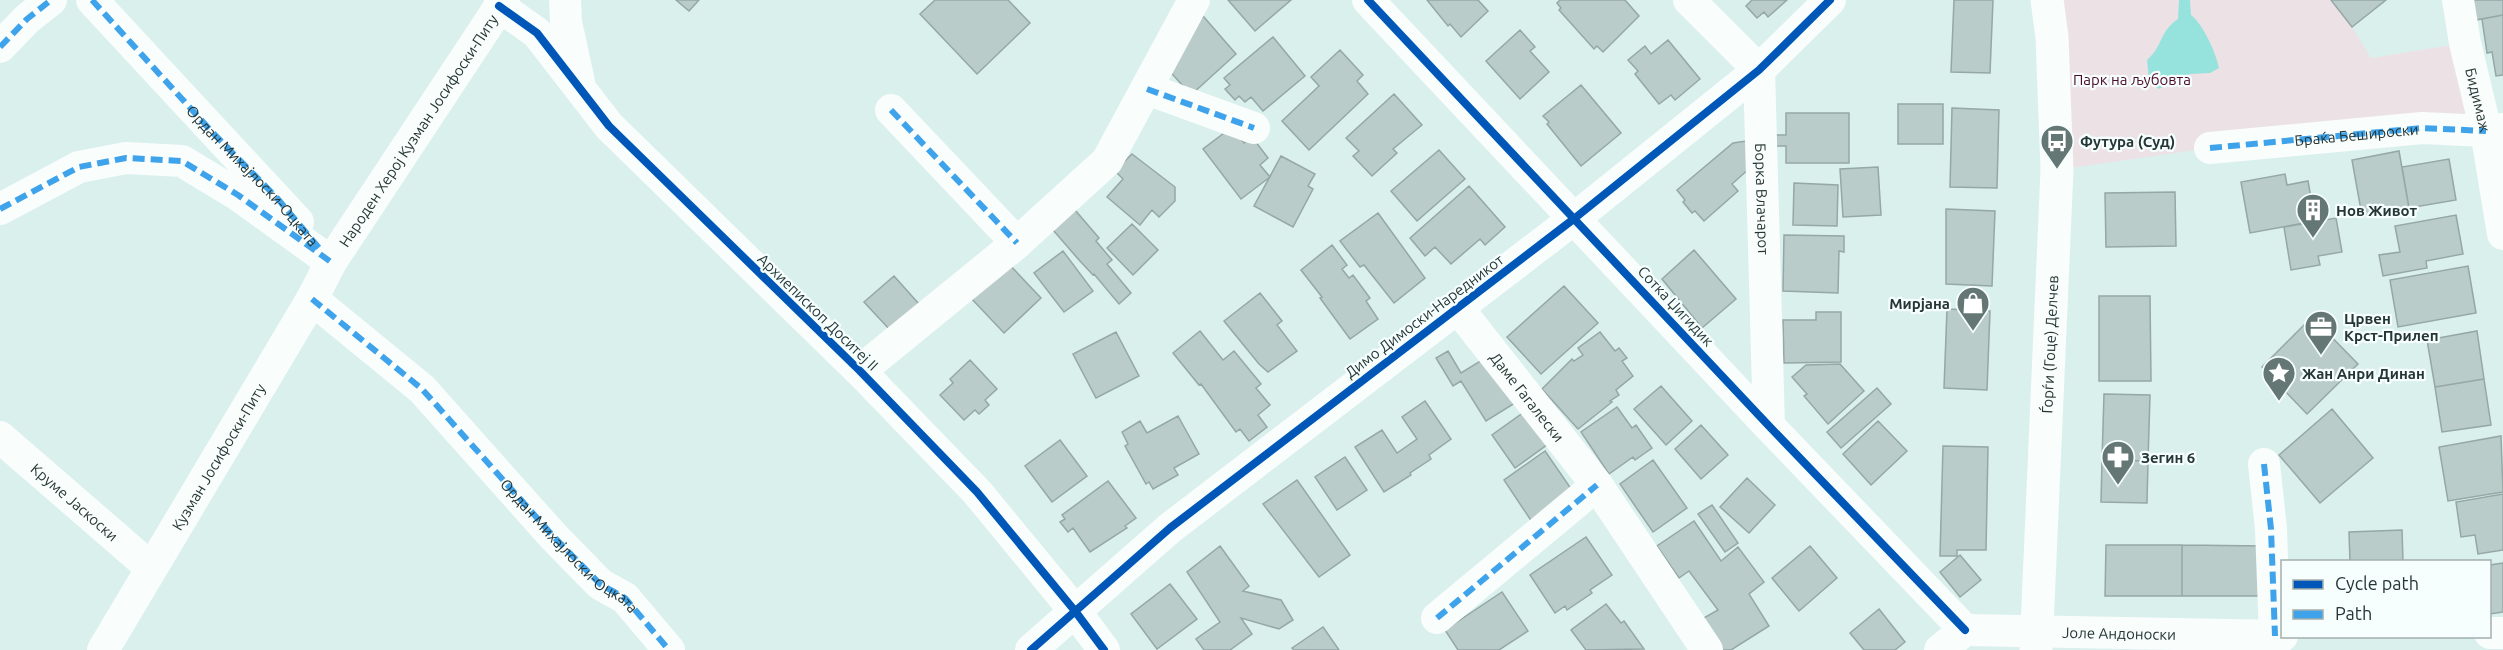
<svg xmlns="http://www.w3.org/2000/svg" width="2503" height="650" font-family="Ubuntu,sans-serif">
<rect width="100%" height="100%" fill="#d9f0ed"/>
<path fill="#ece2e6" d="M2058,0H2331L2352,27L2371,58L2465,43L2486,131L2210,148L2057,170Z"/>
<path fill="#95e3dc" d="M2179,0H2190L2191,15C2203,24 2216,53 2219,68L2210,73L2190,74L2159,89L2149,80L2147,60C2164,45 2158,33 2178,19Z"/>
<path fill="#b9ccc9" stroke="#95a7a6" stroke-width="1.5" d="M676,0H699L689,11Z
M935,0H1008L1030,23L977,74L920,14Z
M1228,0H1291L1255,31Z
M1427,0H1478L1488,11L1461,37L1450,24L1448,26Z
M1560,0H1625L1639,16L1603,52L1597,46L1594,49L1559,10L1561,8L1557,3Z
M1752,0H1787L1768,17L1764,12L1757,18L1746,6Z
M1954,0H1993L1990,73L1951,72Z
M2331,0H2386L2352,27Z
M2473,0H2503V15L2476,20Z
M2503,15V75L2496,76L2492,52L2487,53L2482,19Z
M1203,16L1236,54L1191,95L1165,66Z
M1520,30L1535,47L1530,51L1549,72L1520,99L1486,61Z
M1273,37L1305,76L1263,111L1251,97L1245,102L1239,96L1235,100L1225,89L1230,85L1224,78Z
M1668,40L1700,79L1675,100L1671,95L1659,104L1635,74L1638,71L1628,60L1645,46L1651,54Z
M1340,50L1363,75L1357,81L1368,94L1309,150L1282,121L1319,86L1311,77Z
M1581,85L1621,133L1581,166L1547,124L1549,122L1543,116Z
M1394,94L1422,125L1393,149L1397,153L1372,176L1353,156L1359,151L1346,138Z
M1898,104H1943V144H1898Z
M1952,108L1999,110L1997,188L1950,187Z
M1786,113H1849V163H1786V146H1770V135H1786Z
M1232,127L1244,143L1252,137L1268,158L1260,165L1270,177L1241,199L1203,149Z
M1746,141L1751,167L1732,184L1738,191L1704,221L1695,211L1692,213L1683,202L1685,200L1677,190L1733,143Z
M1439,150L1465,179L1417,221L1391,191Z
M2399,151L2409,208L2362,216L2352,160Z
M1132,154L1175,187V201L1159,217L1152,210L1140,225L1107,197L1123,179L1115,171Z
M1281,156L1315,174L1308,186L1313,189L1293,227L1254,206Z
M2449,159L2456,200L2409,208L2402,167Z
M1878,167L1881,215L1843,217L1840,169Z
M2285,174L2287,185L2308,181L2315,221L2250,233L2241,182Z
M1794,183L1838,185L1837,226L1793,225Z
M1469,186L1505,227L1485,245L1480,239L1451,264L1435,247L1425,256L1410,238Z
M2175,192L2176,246L2106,247L2105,193Z
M1069,203L1099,238L1096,241L1112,260L1107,264L1131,293L1119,304L1094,274L1093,275L1079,260L1047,223Z
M1946,209L1995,211L1992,286L1946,284Z
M1378,213L1425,278L1394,303L1364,265L1360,267L1340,241Z
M2456,215L2463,254L2426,261L2427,268L2383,276L2379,255L2400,252L2395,226Z
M2336,218L2342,252L2318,256L2320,265L2291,270L2284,227Z
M1132,224L1158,250L1133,275L1107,248Z
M1784,235L1844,236V252L1839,251L1838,293L1783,291Z
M1332,245L1347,265L1342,269L1349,278L1353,275L1370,298L1366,301L1378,319L1350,339L1320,298L1322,297L1301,270Z
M1694,250L1736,299L1702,328L1662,279Z
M1063,251L1093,291L1064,312L1034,273Z
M1006,261L1041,298L1004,333L969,296Z
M2468,266L2476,313L2398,327L2390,280Z
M894,276L919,304L890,330L864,302Z
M1564,286L1598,323L1541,374L1507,337Z
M1260,293L1282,321L1277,325L1297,351L1268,372L1259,364L1224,321Z
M2099,296H2150L2151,381H2099Z
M1947,309L1990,311L1987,390L1944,388Z
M1816,312H1841V362L1784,363L1783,320H1816Z
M2312,317L2358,364L2307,414L2262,367Z
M1200,331L1223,360L1234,351L1261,384L1256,388L1270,405L1258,415L1267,427L1249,441L1240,429L1236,432L1201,384L1199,385L1173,353Z
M2477,331L2484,379L2435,387L2427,340Z
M1116,332L1139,376L1096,398L1073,354Z
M1600,332L1615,351L1619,348L1627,358L1622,361L1633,376L1616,390L1619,395L1610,401L1612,402L1578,429L1542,389L1572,359L1574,361L1583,355L1578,348Z
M1448,351L1461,373L1487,357L1515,403L1486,421L1461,381L1453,386L1436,358Z
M970,360L997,389L985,400L989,405L979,414L975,410L964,420L940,395L953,383L950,379Z
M1840,364L1864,391L1828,424L1804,396L1807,394L1792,377L1806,365Z
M2484,379L2491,425L2442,432L2435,387Z
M1661,386L1692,421L1666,445L1634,409Z
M1877,388L1891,404L1841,448L1827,432Z
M2104,394L2150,395L2148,461L2102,460Z
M1425,401L1451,439L1429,455L1431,459L1410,473L1411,475L1384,492L1355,447L1382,430L1397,453L1417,439L1402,417Z
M1531,407L1555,439L1515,468L1492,435Z
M1617,407L1632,428L1636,425L1652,448L1635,460L1633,457L1609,474L1581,432Z
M2332,409L2373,458L2320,503L2279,455Z
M1178,416L1199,454L1174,468L1178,475L1153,489L1149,482L1146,484L1125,446L1128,444L1122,432L1140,421L1147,433Z
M1878,421L1907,451L1871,485L1843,454Z
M1701,425L1728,455L1701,479L1675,449Z
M2501,436L2503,492L2448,501L2439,447Z
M1060,440L1087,476L1052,502L1025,466Z
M1943,446L1988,447L1986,550H1957V556H1940Z
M1545,451L1574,493L1532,522L1504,480Z
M1345,457L1367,490L1337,510L1315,477Z
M1653,460L1687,508L1653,532L1620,484Z
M2102,460L2148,461L2147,503L2101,502Z
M1747,478L1775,505L1749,533L1720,507Z
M1297,480L1350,555L1319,577L1263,504Z
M1108,481L1136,518L1125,526L1127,528L1090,552L1073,528L1068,532L1060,522L1065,519L1062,515Z
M2503,494V550L2478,554L2475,535L2461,537L2456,502Z
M1712,505L1738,543L1725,552L1698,514Z
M1694,521L1721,561L1738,547L1764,582L1749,594L1769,626L1731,650H1721L1702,619L1718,610L1689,571L1679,578L1657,546Z
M2402,530L2403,562H2350L2349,532Z
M1586,537L1612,575L1590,590L1592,593L1567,610L1565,606L1555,613L1530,575Z
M2106,545H2182V596H2105Z
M2182,545L2264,546V596H2182Z
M1220,546L1249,586L1243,591L1281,600L1293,620L1279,629L1241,618L1252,634L1230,650H1204L1196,639L1220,622L1187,572Z
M1810,546L1837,578L1799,611L1772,578Z
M1960,555L1981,580L1960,597L1940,572Z
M2503,563V612L2490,614V565Z
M1170,584L1197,619L1157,649L1131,614Z
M1502,592L1528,631L1499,650H1458L1445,630Z
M1606,604L1621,623L1624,621L1644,649L1586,650L1571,630Z
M1879,609L1905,642L1895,650H1864L1850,633Z
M1323,627L1339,650H1294L1292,648Z"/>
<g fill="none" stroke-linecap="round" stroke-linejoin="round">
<g stroke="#f9fdfc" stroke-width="32">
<path d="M92,0L298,222"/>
<path d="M565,0L566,22L579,82"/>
<path d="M1368,0L1769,426L1965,630"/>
<path id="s1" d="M1689,0L1759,70L1769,426"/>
<path id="s2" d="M2458,0L2465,43L2486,131L2503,234"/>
<path d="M499,6L537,33L609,126L860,371L977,492L1075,611L1104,650"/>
<path d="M0,47L27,19L51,0"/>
<path d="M1147,89L1254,128"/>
<path d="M891,110L1017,243"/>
<path d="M2210,148L2422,128L2486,131L2503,129"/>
<path d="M0,209L79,167L126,158L182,161L238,195L331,262"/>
<path id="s3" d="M312,299L422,389L554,537L600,584L625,598L669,650"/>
<path id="s4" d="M1457,307L1597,485L1707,650"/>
<path d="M860,371L1017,243L1107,161L1194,0"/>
<path id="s5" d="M0,437L150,567"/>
<path d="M2264,464L2271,529L2275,636"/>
<path d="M1437,618L1597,485"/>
<path id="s6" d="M1965,630L2282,636"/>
<path d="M2490,633H2503"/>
<path id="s7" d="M103,650L312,299L331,262L504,0"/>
<path d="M1031,650L1170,528L1575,218L1759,70L1830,0"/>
<path d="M1940,650L1965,630"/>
</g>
<path stroke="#f9fdfc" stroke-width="33" id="s8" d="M2036,650L2057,170L2052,37L2047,0"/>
<g stroke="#3ea3eb" stroke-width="6" stroke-dasharray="12 6" stroke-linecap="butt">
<path id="s9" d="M92,0L213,133L277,198L319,248"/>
<path d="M0,47L27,19L51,0"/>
<path d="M1147,89L1254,128"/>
<path d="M891,110L1017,243"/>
<path id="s10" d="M2210,148L2422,128L2486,131"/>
<path d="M0,209L79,167L126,158L182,161L238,195L331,262"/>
<path d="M312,299L422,389L554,537L600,584L625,598L669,650"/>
<path d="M2264,464L2271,529L2275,636"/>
<path d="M1437,618L1597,485"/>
</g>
<g stroke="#f6fffe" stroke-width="11">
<path id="cycleway" d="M1368,0L1769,426L1965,630
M499,6L537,33L609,126L860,371L977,492L1075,611L1104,650
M1031,650L1170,528L1575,218L1759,70L1830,0"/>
</g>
<use href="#cycleway" stroke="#0057b8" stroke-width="8"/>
</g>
<defs>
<g id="bus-pin" transform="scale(1.725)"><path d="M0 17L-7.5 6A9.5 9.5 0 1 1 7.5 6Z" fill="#647775" stroke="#f6fffe"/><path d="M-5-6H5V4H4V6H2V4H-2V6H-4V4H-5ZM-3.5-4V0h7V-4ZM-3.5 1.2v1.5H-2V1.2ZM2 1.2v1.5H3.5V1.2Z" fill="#fff"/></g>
<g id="building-pin" transform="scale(1.725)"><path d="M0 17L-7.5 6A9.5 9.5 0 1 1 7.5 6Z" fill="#647775" stroke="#f6fffe"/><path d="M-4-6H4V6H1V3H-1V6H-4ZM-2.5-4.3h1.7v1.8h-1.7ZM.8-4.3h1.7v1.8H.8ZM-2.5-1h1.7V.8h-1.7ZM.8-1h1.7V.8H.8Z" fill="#fff"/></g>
<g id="shop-pin" transform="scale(1.725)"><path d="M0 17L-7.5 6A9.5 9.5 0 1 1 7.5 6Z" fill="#647775" stroke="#f6fffe"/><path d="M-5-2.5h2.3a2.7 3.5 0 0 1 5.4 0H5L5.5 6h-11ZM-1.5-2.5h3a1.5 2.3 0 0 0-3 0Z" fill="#fff"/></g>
<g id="office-pin" transform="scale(1.725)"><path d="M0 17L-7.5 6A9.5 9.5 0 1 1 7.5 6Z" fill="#647775" stroke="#f6fffe"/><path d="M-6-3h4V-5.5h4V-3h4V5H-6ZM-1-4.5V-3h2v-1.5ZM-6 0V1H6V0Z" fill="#fff"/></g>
<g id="sight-pin" transform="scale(1.725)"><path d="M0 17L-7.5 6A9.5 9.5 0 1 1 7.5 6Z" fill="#647775" stroke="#f6fffe"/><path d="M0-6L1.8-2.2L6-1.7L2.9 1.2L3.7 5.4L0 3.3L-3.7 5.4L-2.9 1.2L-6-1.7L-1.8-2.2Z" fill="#fff"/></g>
<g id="pharmacy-pin" transform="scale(1.725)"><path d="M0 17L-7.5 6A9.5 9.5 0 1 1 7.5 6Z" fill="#647775" stroke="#f6fffe"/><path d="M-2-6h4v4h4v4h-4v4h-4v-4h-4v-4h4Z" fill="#fff"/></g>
</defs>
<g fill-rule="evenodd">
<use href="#bus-pin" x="2057" y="141"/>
<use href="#building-pin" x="2313" y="210"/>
<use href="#shop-pin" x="1973" y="303"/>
<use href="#office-pin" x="2321" y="327"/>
<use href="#sight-pin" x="2279" y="373"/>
<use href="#pharmacy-pin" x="2118" y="457"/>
</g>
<g text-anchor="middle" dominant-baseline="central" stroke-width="4.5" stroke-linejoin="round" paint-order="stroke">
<g font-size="15" fill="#4e0b29" stroke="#f6fffe">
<text x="2132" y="79">Парк на љубовта</text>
</g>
<g font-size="15" fill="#253634" stroke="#f6fffe">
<text stroke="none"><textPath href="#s2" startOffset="102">Бидимаж</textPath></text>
<text stroke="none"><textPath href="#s7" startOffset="608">Народен Херој Кузман Јосифоски-Питу</textPath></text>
<text stroke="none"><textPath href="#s10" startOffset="147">Браќа Бешироски</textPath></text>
<text stroke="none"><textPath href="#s9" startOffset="238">Ордан Михајлоски-Оцката</textPath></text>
<text stroke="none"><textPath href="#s1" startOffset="228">Борка Влачарот</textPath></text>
<text transform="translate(1676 306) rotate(47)">Сотка Џигидик</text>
<text transform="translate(818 312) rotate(44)">Архиепископ Доситеј II</text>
<text transform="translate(1424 316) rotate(-37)">Димо Димоски-Наредникот</text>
<text stroke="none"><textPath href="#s8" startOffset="306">Ѓорѓи (Гоце) Делчев</textPath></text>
<text stroke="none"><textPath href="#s4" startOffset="114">Даме Гагалески</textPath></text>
<text stroke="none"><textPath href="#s7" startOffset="225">Кузман Јосифоски-Питу</textPath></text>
<text stroke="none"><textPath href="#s5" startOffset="99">Круме Јаскоски</textPath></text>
<text stroke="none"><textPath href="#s3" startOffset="358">Ордан Михајлоски-Оцката</textPath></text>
<text stroke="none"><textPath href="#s6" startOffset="154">Јоле Андоноски</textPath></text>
</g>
<g font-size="15" font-weight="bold" fill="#253634" stroke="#f6fffe" text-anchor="start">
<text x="2080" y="141">Футура (Суд)</text>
<text x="2336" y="210">Нов Живот</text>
<text x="1950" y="303" text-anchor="end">Мирјана</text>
<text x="2344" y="318">Црвен<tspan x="2344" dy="17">Крст-Прилеп</tspan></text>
<text x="2302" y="373">Жан Анри Динан</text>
<text x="2141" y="457">Зегин 6</text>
</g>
</g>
<rect x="2281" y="560" width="210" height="78" fill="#f6fffe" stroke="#a2afad" stroke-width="1.5"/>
<rect x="2293" y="580" width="30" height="9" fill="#0057b8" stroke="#a2afad" stroke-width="1.5"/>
<text x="2335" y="590" font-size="18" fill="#253634">Cycle path</text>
<rect x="2293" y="610" width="30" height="9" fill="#3ea3eb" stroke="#a2afad" stroke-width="1.5"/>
<text x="2335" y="620" font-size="18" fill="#253634">Path</text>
</svg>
